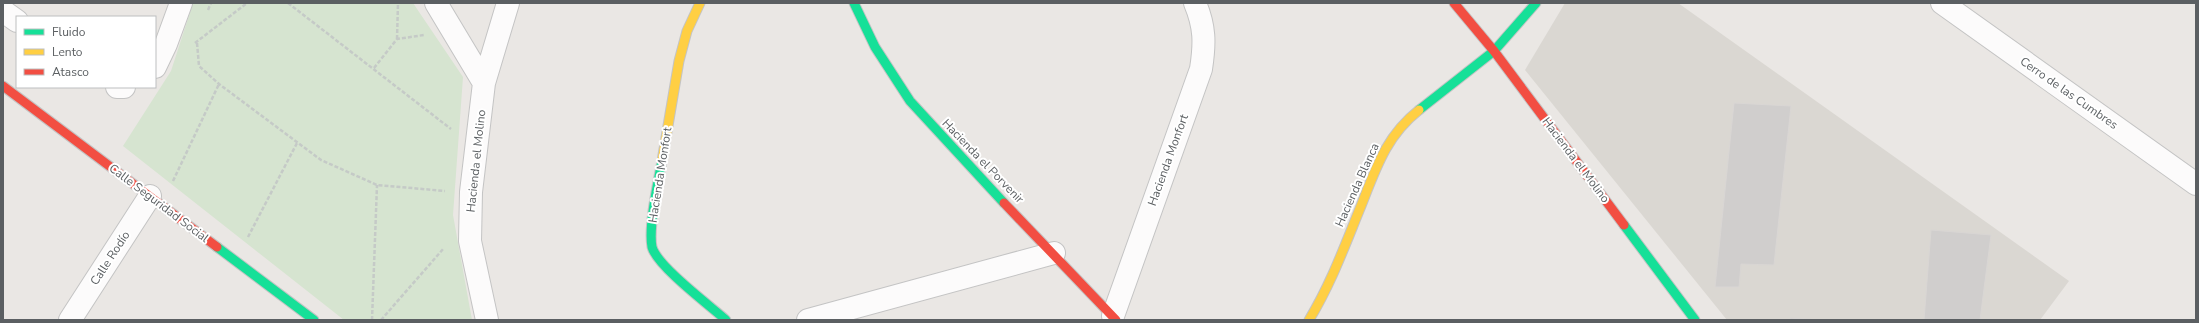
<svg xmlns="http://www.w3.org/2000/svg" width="2199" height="323" font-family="'Nunito Sans',sans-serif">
<rect width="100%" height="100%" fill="#eae7e4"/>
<path fill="#dad7d2" d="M1565,3H1678L2069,281L2040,320H1727L1525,70Z"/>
<path fill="#d6e4d0" d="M193,3H413L463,77L453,215L472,320H344L123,146L171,71Z"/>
<path fill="#d0cecd" stroke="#d9d6d4" d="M1734,103L1791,106L1774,265L1741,264L1739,287H1715Z
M1931,230L1991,235L1980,320H1924Z
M1790,318L1818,320H1790Z"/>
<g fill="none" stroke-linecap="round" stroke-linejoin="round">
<g stroke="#c4c4c4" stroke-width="24">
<path id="street" d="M436,3L484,83
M1942,3L2196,184
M3,11L17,21
M155,67L166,44L181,3
M117,87H124
M1113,316L1201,69C1205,43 1205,27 1195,3
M70,320L150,196
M487,320L470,241L471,192L484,83L508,3
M808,320L1054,253"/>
</g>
<g stroke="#c4c4c4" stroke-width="11">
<path id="fast" d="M854,3L875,47L910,101L1004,203
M1419,110L1494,51L1536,3
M662,161C658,182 648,227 652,247C657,266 709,305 726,320
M1624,225L1695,320
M217,247L314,320"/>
</g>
<g stroke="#c4c4c4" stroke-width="11">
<path id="slow" d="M662,161L679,61L687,31L700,3
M1309,320C1331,284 1345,245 1361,206C1376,168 1386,136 1419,110"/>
</g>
<g stroke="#c4c4c4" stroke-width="11">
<path id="jam" d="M1454,3L1494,51L1624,225
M3,86L217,247
M1004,203L1116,320"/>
</g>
<path stroke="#c5cac7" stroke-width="2.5" stroke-dasharray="4 2" stroke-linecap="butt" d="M288,3L451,129
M208,10L211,3
M397,39L398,3
M195,43L247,3
M197,43L199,66L219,84L321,160L377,185L445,191
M374,68L397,39L424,35
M173,181L219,84
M248,237L297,143
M372,320L377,185
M381,320L444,248"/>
<use href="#street" stroke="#fcfbfb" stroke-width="22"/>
<use href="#fast" stroke="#16e098" stroke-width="9"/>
<use href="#slow" stroke="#ffcf43" stroke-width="9"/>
<use href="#jam" stroke="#f24e42" stroke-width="9"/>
</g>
<g text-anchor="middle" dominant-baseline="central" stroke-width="4" stroke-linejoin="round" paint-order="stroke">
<g font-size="12" fill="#5b5f62" stroke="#fff">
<text transform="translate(2069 93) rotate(35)">Cerro de las Cumbres</text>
<text transform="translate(1168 160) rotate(-70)">Hacienda Monfort</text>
<text transform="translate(1576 160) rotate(53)">Hacienda el Molino</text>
<text transform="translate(476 161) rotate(-84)">Hacienda el Molino</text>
<text transform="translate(983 161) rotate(46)">Hacienda el Porvenir</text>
<text transform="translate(660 175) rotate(-81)">Hacienda Monfort</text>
<text transform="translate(1357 185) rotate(-66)">Hacienda Blanca</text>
<text transform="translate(159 203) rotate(37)">Calle Seguridad Social</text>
<text transform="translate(110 258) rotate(-57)">Calle Rodío</text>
</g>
</g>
<rect width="2199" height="323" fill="none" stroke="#5b5f62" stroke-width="8"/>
<rect x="16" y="16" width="140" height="72" fill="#ffffff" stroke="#bdbfc0"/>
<rect x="24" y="29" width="20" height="6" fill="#16e098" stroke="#bdbfc0"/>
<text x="52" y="36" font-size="12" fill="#5b5f62">Fluido</text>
<rect x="24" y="49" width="20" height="6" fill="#ffcf43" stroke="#bdbfc0"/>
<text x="52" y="56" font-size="12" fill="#5b5f62">Lento</text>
<rect x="24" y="69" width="20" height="6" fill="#f24e42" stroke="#bdbfc0"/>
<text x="52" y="76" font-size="12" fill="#5b5f62">Atasco</text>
</svg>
